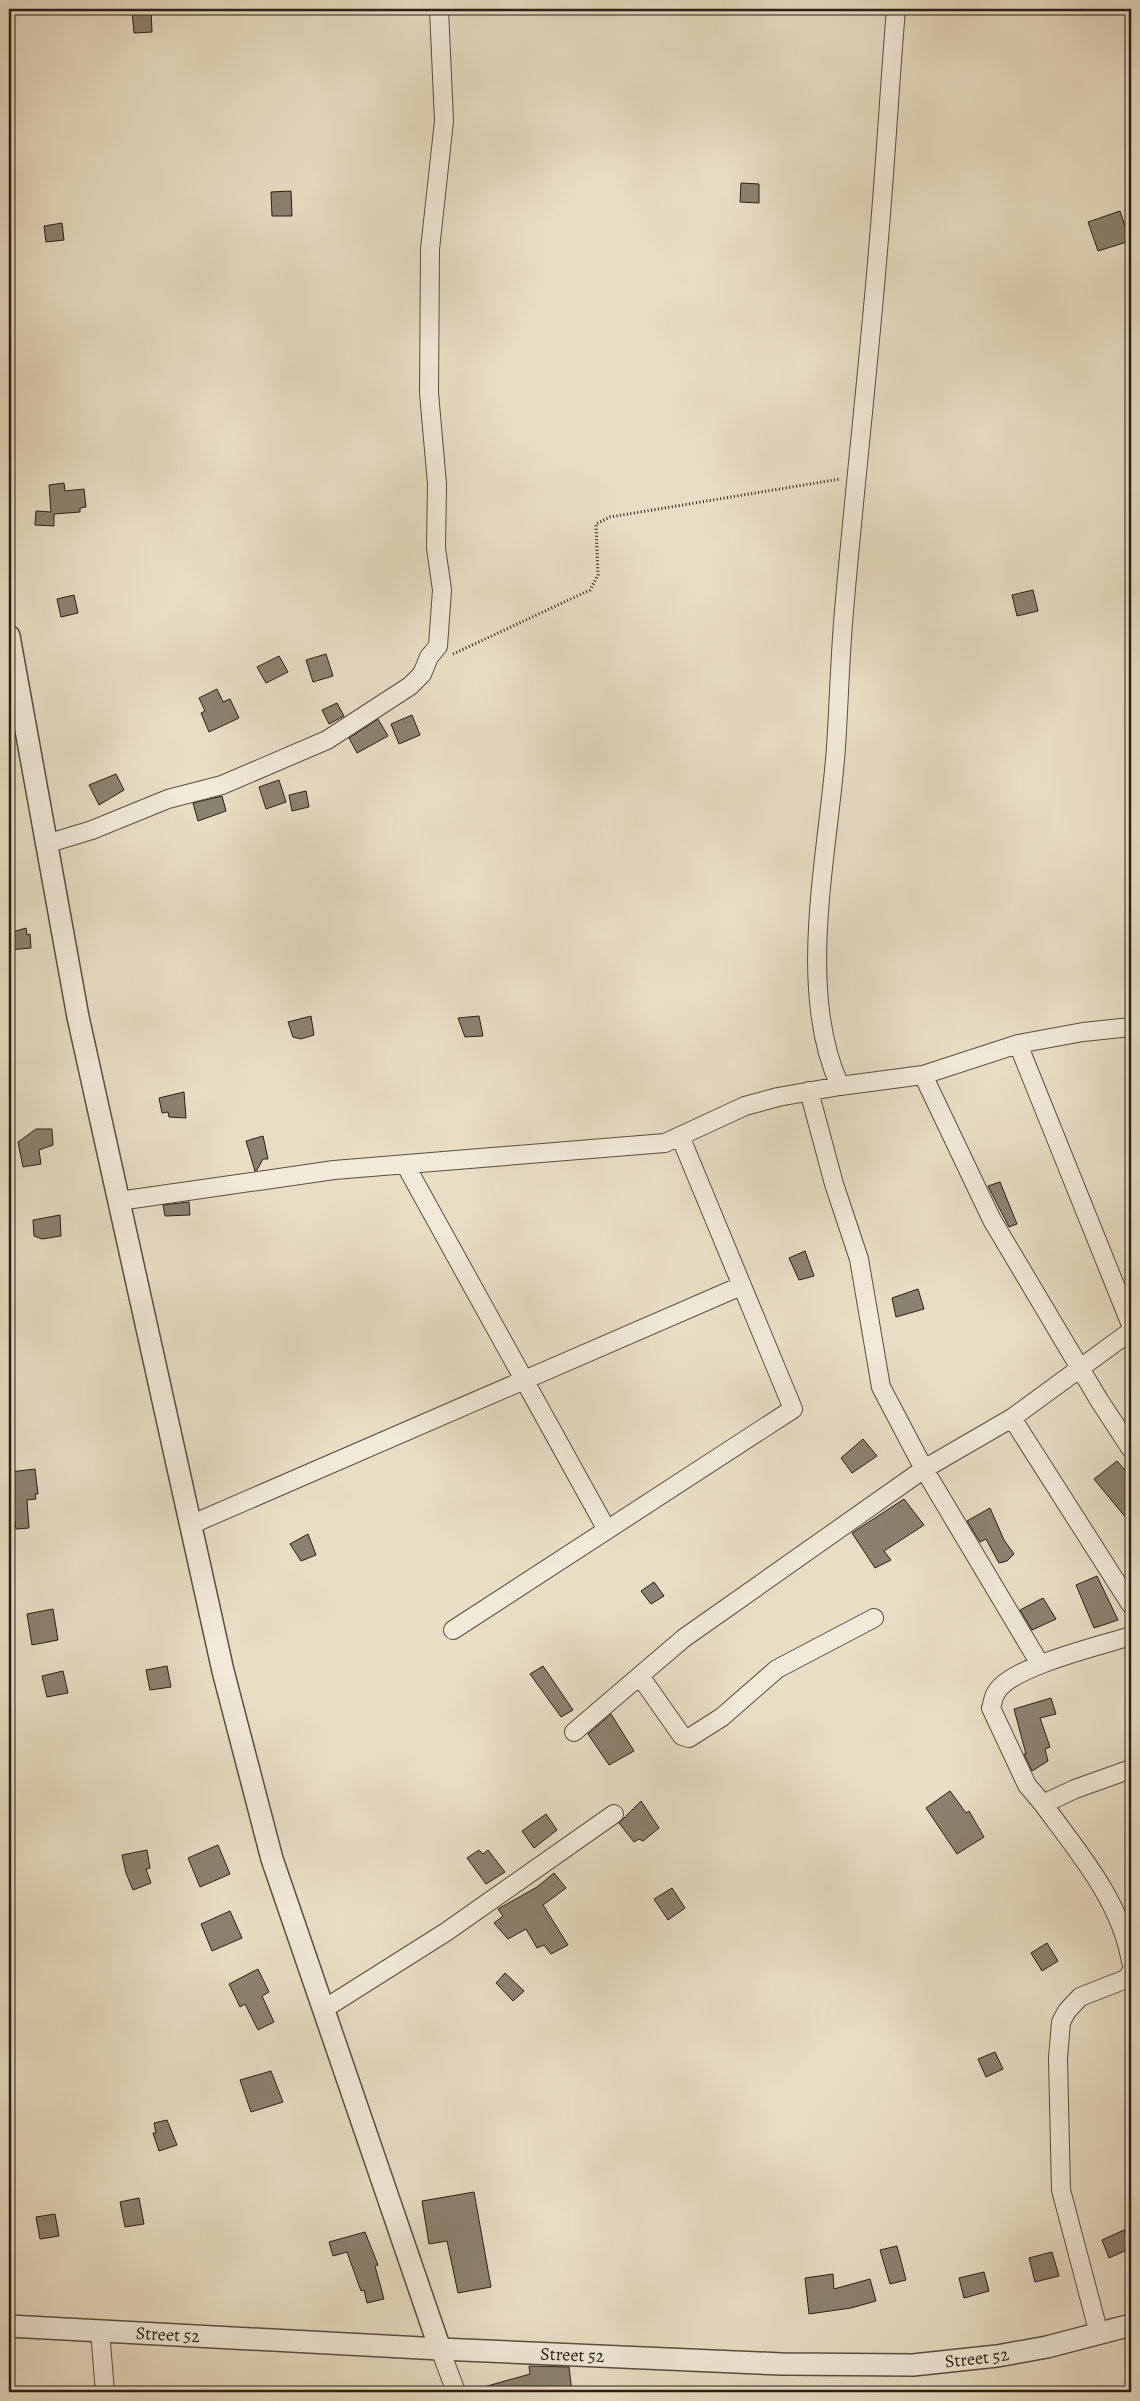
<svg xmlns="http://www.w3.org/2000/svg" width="1140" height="2401" font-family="Alegreya,serif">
<rect width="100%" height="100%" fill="#e9dec4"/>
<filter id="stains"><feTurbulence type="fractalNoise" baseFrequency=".004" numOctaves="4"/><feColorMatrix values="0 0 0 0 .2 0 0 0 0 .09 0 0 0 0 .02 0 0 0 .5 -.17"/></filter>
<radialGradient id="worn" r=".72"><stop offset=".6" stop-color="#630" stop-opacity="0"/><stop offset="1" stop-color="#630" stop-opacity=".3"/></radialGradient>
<path fill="#8c8271" stroke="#281e17" d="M151,9L152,32L134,33L132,11Z
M741,183L759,184V203L740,202Z
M291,191L292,216H272L271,192Z
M1120,211L1130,241L1098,251L1088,222Z
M62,223L64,240L46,242L44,226Z
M64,483L65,491L84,489L86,507L80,508V512L54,514V526L35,525L36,511L51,512L49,485Z
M1033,590L1038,611L1017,616L1012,595Z
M74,595L78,613L61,617L57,599Z
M326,654L333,676L313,682L306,660Z
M279,656L288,672L266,683L257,667Z
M217,689L223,702L230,699L239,718L209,732L201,713L205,711L199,698Z
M337,703L344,716L329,724L322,710Z
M412,715L420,735L399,744L391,724Z
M378,719L388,736L357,753L349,738Z
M116,774L124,790L99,805L89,785Z
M279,780L286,802L266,809L259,787Z
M306,791L309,807L292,811L289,795Z
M222,796L226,811L198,821L193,803Z
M26,928L27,935L30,934L31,948L9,950V933Z
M311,1016L314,1035L301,1039L293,1037L288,1022Z
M479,1016L483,1036L465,1037L458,1018Z
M184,1092L186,1118L169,1117L168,1112L162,1113L159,1098Z
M36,1129H52L53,1145L39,1150L41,1164L23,1167L18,1142Z
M263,1136L268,1159H263L257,1170L255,1171L246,1141Z
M1000,1182L1017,1224L1009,1227L988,1186Z
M189,1202L190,1215L165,1216L163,1205Z
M60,1215L61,1236L42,1239L34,1236L33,1220Z
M805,1251L814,1276L799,1280L789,1258Z
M918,1289L924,1309L896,1317L892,1298Z
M863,1439L877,1456L852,1473L841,1458Z
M1117,1461L1131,1477V1524L1094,1479Z
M35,1469L38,1494H35L36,1499L27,1500L29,1528L16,1529L11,1498H13L10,1472Z
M904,1499L924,1525L884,1551L891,1560L875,1568L852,1533Z
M990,1508L1004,1540L1014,1554L1007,1561L999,1563L986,1539L980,1542L967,1521Z
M308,1534L316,1555L301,1561L290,1544Z
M1097,1576L1118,1620L1094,1628L1076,1585Z
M654,1582L664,1596L651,1604L641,1591Z
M1043,1598L1056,1619L1032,1630L1020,1610Z
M53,1609L58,1640L32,1645L27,1614Z
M167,1666L171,1687L150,1690L146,1670Z
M543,1666L573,1710L561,1717L530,1674Z
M63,1671L68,1693L47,1697L42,1676Z
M1051,1698L1056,1714L1040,1718L1050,1747L1045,1749L1048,1761L1032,1771L1024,1754H1026L1014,1709Z
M611,1714L634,1751L609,1765L588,1734Z
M950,1791L966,1813L969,1811L984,1837L957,1854L926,1808Z
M641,1801L659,1828L643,1841L639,1839L634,1842L619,1823Z
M546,1814L557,1830L534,1848L522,1831Z
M218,1845L230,1874L200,1887L188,1858Z
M147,1850L150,1868L146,1869L151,1883L133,1890L126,1873L122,1855Z
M479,1850L483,1854L488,1850L505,1872L486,1884L467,1858Z
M554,1873L566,1888L543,1905L568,1945L551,1954L544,1945L537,1948L526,1929L508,1939L494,1923L503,1916L498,1909L537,1887Z
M672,1888L685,1908L668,1920L654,1899Z
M230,1911L242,1938L212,1951L201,1924Z
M1047,1943L1058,1961L1042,1971L1031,1953Z
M258,1969L269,1992L262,1996L274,2022L258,2030L245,2004L240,2007L229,1984Z
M505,1973L524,1991L513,2001L496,1983Z
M995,2052L1003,2069L986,2077L978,2059Z
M271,2071L283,2102L251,2112L240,2080Z
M167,2120L177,2145L159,2151L153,2133H156L154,2123Z
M474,2192L491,2287L458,2293L447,2241L429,2244L422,2201Z
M139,2198L144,2224L125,2227L120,2202Z
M55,2214L59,2236L40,2239L36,2217Z
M1124,2230L1131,2248L1109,2258L1102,2240Z
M365,2232L378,2265L375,2266L384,2299L367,2303L364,2290L361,2291L347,2252L333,2256L329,2242Z
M897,2246L906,2280L890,2284L880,2250Z
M1052,2252L1059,2276L1035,2282L1029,2258Z
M984,2272L989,2291L964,2298L959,2278Z
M833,2274L834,2289L870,2279L876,2301L851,2308L809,2314L805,2278Z
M529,2366L569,2367L572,2392H481L480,2388L530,2374Z"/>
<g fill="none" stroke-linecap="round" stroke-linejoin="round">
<g stroke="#584e42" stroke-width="20">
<path id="minor" d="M46,844L92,830L168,799L222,785L327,740L410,686L422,674L429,657L438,646L442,590L436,548L437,484L429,393L430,249L444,121L439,9
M1018,1044L1131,1325
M923,1075L992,1220L1099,1400L1131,1449
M840,1086L923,1075L1018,1044L1083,1032L1131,1027
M809,1091L834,1184L859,1259L881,1387L924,1469L1040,1664
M406,1166L607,1530
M119,1201L334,1170L665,1143L745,1106L778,1097L840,1086C795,989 829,850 836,747C839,702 840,656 844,611C855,483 870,355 880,226C886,154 890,81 896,9
M1012,1418L1131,1605
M190,1525L741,1286
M453,1630L793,1409L680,1136
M640,1676L682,1736L689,1738L722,1717L777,1669L874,1618
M574,1732L684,1638L924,1469L1012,1418L1131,1331
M1131,1769L1075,1789L1043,1804C1078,1852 1121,1901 1131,1962
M1043,1804L1027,1785L991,1708C993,1703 993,1697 996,1693C1009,1667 1102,1645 1131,1636
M324,2009L446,1932L614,1814
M100,2331L105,2392
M1099,2334L1061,2190L1058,2058L1061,2022L1067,2011L1080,1997L1126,1979L1131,1972
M440,2349L456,2392"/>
</g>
<g stroke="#584e42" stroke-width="24">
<g id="tertiary">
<path d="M9,636L78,1017L223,1671L272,1859L440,2349"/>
<path id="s1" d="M9,2326L440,2349L782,2364L913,2365L997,2356L1047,2347L1131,2325"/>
</g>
</g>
<path stroke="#281e17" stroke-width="3" stroke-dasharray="1 2.5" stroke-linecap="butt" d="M453,654L590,590L598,575L596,524L610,517L840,479"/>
<use href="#minor" stroke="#f1ead9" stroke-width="18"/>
<use href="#tertiary" stroke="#f1ead9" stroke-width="21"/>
</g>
<g text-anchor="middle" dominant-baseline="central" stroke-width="4" stroke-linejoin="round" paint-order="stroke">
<g font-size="18" fill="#281e17" stroke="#f1ead9">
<text stroke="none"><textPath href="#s1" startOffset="159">Street 52</textPath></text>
<text stroke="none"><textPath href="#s1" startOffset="564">Street 52</textPath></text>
<text stroke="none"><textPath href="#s1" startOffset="969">Street 52</textPath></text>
</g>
</g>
<rect width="1140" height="2401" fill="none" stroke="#e9dec4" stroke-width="30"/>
<rect x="10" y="10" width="1120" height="2381" fill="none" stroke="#281e17" stroke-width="2.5"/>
<rect x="15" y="15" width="1110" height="2371" fill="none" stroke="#281e17"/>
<rect width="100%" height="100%" filter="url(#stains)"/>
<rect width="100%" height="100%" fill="url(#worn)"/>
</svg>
